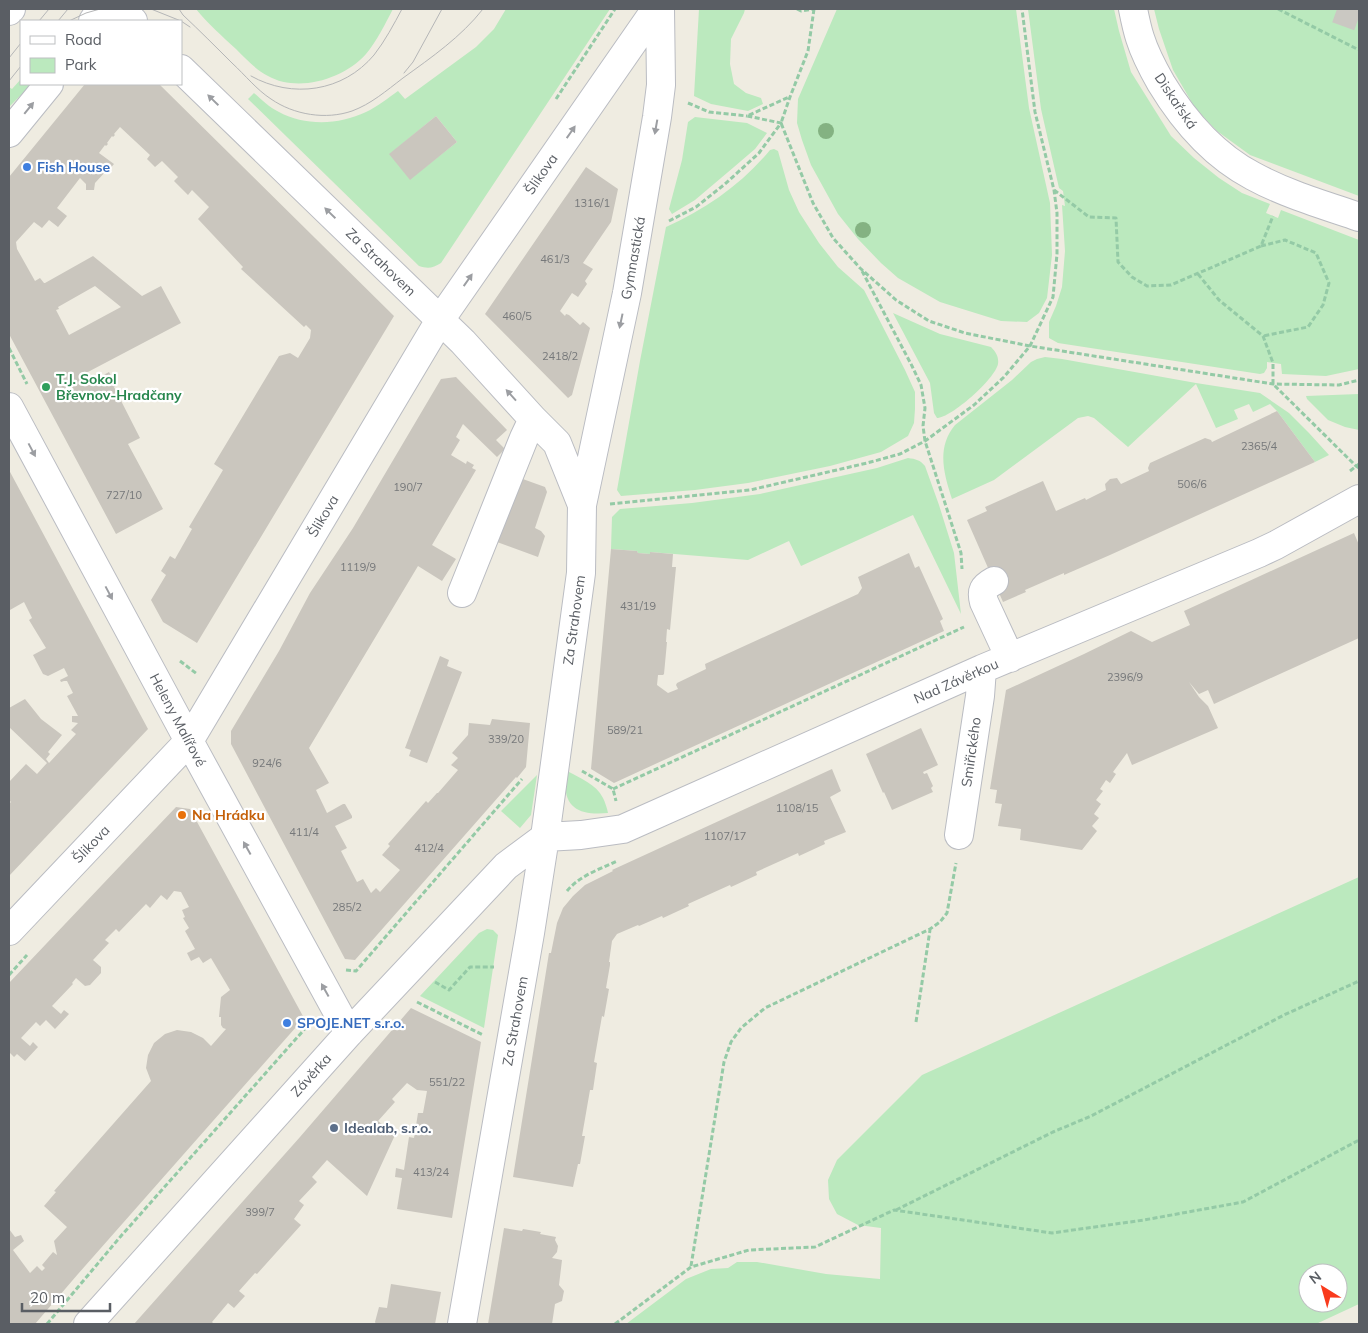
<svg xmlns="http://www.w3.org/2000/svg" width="1368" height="1333" font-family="Mulish,sans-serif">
<rect width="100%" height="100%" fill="#efece1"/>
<path fill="#bbe9be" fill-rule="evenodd" d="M196,9H393C385,24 377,41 366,54C344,79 298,93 268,76C256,70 246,59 236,49C222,36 208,24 196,9Z
M506,9H610L441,263C433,268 428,269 419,266L248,99L254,93C262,100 269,107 279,112C305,126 339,125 366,112C377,107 388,98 398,91L405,99L476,47L494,29ZM436,116L457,142L410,179L390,154Z
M699,9H745L744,13L731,39L730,64L734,84L746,93L761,98L763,104L748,111L711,104L694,96Z
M837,9H1016L1029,108L1050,203L1052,255L1047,298L1039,313L1027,322L1001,321L940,302L898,278L881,263L858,239L838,214L811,165L802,140L797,123L798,99Z
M1028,9H1114L1119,31L1131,72L1171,136L1194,158L1219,178L1242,193L1270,204L1266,213L1278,218L1281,210L1359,240V369L1326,376L1282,374L1281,364L1267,362V368L1264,373L1260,374L1058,343L1049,338V322L1056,306L1062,287L1065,251L1062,205L1065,206L1063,191L1059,188L1041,109Z
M1154,9H1359V196L1250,155L1217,131L1195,108L1173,70L1159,29Z
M21,79V84H32L9,107V87L12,89Z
M695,117L747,123L767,133L755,149L734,167L695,200L672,214L669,209L682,160L688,122Z
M774,149L778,151L789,190L799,212L819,243L838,267L864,290L905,370L915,392V409L914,423L908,436L881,452L830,466L748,483L695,490L621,496L617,490L640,361L666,227C706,209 742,184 770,150Z
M893,313L940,334L991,347C996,352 999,357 998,364C995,379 951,418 937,418L934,413L930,383Z
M1045,357L1062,359L1196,383L1260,393L1289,413L1309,433L1329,455L1315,462L1277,411L1270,404L1253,412L1249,404L1234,410L1238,419L1216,428L1196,384L1128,447L1094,418L1088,416L1078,418L994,480L952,499C944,474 936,448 955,425L1012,380L1031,362L1037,359Z
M1359,394V430L1345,427L1328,420L1307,399L1306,396Z
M908,458C916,459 920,460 925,466L939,505L954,553L961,614L913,515L801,566L789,541L748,560L650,552V554L638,553L637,551L611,549L612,517L620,509L692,503L760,494L877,468Z
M567,771C580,778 596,784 603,798C605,802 607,808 608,813C577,816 560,806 567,771Z
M537,775L531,815L520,828L501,811Z
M1359,877V1304L1316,1324H626L686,1279L711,1269L728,1268L737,1262H757L826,1274L880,1279L881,1228L858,1225L837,1214L829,1199L828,1180L837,1160L922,1075ZM1308,1273H1338V1303H1308Z
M487,929L493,930L498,935L484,1028L420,996L479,933Z"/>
<path fill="#cac6be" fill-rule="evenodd" d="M85,84H159L394,316L197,643L163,622L151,600L166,575L161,571L170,556L175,559L192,529L189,527L223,470L214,464L279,356L290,353L298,358L310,338L311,330L306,325L304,327L241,269L243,267L198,219L209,207L192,190L188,195L174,181L178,177L162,161L155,167L147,159L150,155L120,127L114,134L115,135L113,137L112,136L107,143L108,144L106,146L105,145L99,153L114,164L108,171L107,170L95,183L94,190H86V184L80,178L57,208L67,216L58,227L49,220L42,228L34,222L16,242L17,249L35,281L40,278L44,283H45L93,256L142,296L161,286L181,323L86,373L91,382L109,372L116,386L114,387L140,438L128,444L163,509L116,534L9,334V177ZM95,286L121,307L69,335L56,310L59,309L58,307Z
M436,116L457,142L410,180L389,154Z
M586,167L618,189L611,222L583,263L593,269L585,281L587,284L578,297L572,293L560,311L565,316L566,314L569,315L580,325L583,322L590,328L572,395L568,398L485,314Z
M456,377L507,430L496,440L505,449L497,457L463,424L456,437L460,440L451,455L466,464L467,461L474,465L472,468L476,470L432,545L456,559L442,581L418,566L309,748L329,783L316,790L327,813L343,804H345L352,816V818L335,826L347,848L341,851L357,882L363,879L371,893L376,888L380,892L400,870L382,855L390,846L388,844L426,801L428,803L437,793H438L458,770L451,765L458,758L452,753L468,735L469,723L490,725L492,719L530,723L526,767L517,778L516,777L355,960L345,959L231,744V731L279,651L310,593L353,528L441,379Z
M1277,411L1315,462L1110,555L1064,575V573L1025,590L1026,592L1003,602L967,520L987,511L985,507L1043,481L1056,511L1085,498L1086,500L1106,490L1105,484L1110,479L1117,478L1121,484L1149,471L1148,468L1150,463L1205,438L1211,440L1212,442Z
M9,470L148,729L9,876V804L11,802L9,800V782L26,764L37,774L47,763L9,727V708L25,699L41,719L62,735L48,752L50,754L46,759L49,763L76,734L71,730L78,723L72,722V716H78L67,696L73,693L67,681H64L61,682L60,680L68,676L64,668L48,676L43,674L33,655L46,648L29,620L32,618L24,602L10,610L9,608Z
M520,478L545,487L547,492L535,528L541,531L545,536L538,557L497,542Z
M1354,533L1359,545V638L1214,704L1208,690L1199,694L1189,682L1199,697L1208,706L1218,728L1132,765L1127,753L1113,772L1116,774L1110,783L1106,780L1100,789L1103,791L1096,800L1101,804L1094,814L1099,818L1092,826L1097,831L1082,850L1020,840L1021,829L998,826L1002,804L995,803L997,790L990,789L1006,690L1084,654L1131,631L1152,642L1190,625L1184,611Z
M611,549L637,551L638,553L650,554V552L673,554L672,567H676L670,630L667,629L666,642H667L664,674L663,675H658L657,685L668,693L678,689L676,685L677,683L706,669L705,664L858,594L862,588L858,577L909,553L915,568L919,566L943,619L940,621L944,631L614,783L591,769Z
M440,656L449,660L447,666L462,672L427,763L409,756L411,750L405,748Z
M921,728L938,765L923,772L924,774L927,773L933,786L931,788L933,792L892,810L884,792L883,793L866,754Z
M832,769L841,791L830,797L846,832L824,841L825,844L799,856L798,853L756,872L757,875L731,887L730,885L688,904L689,906L663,918L662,916L639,926L638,925L617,934L612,941L609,962H610V965L606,988L609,989L604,1017L602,1016L594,1062L597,1063L593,1090H590L582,1136H585L580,1164H578L573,1187L513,1177L549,953H551L557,923L563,908L573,896L585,885L613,871L612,870Z
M176,807L190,809L304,1018L78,1274L35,1324H10L9,1322V1229L15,1237L21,1235L24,1241L13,1250L30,1273L37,1266L42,1271L45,1268L42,1265L53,1252L57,1255L54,1241L67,1227L44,1206L56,1192L54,1191L151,1081L146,1068L148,1055L154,1043L165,1034L177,1030L191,1032L203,1038L211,1046L226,1029L223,1028L221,1025V1017H219L221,997L230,990L211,958L203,963L199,957L191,961L187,953L195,949L185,931L189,928L183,918L185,917L182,910L189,907L181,892L174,891L167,900L161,895L150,908L146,904L119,932L116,929L105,940L109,943L93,960L101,967V973L90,985L85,986L76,978L72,983L73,984L52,1006L61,1014L64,1010L69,1014L55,1029L46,1020L40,1026L36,1022L21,1038L30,1046L33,1042L38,1047L25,1061L17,1054L14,1057L10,1053L9,1054V983Z
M411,1008L481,1042L452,1218L397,1209L402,1178L395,1177L396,1168L404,1170L409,1137L414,1138L418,1113H423L427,1091L417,1090L407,1083L392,1099L395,1102L378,1121L395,1135L367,1196L327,1160L312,1177L317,1182L299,1201L304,1205L294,1219L301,1225L257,1274L255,1273L239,1291L245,1296L234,1308L228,1303L212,1322L214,1324H134L300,1137Z
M504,1228L522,1231L523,1229L541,1232L540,1234L556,1237L555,1240L558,1246L557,1252L552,1258L562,1260L559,1285L564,1291L562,1301L555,1304L552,1324H488Z
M391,1284L441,1292L435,1324H376L375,1322L379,1307L387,1308Z"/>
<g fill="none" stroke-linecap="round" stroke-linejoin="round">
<path stroke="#cac8c2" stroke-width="28" stroke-dasharray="28 14" stroke-linecap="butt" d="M1337,9L1359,17"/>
<g stroke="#babcc2" stroke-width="30">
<path id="minor" d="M118,9L133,21
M1133,9C1135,19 1137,29 1140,38C1145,54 1153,69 1161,83C1184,121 1213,155 1253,176C1286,194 1324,205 1359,217
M9,11L11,9
M93,21L101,9
M181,69L463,342L533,419L557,443L582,505L581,573L545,837L530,933L462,1324
M9,133L49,84
M9,407L189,741L349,1033
M582,505L627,293L657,117L661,85L660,9
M994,581C983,587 981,591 984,602L1010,658
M462,593L524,438L533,419
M959,835L980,696L982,669
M545,837L581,835L623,829L982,669L1259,553L1276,545L1359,499
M9,931L189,741L440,320L656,9
M88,1324L349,1033L506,866L545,837"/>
</g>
<path stroke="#94caa6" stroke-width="3" stroke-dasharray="5 2.5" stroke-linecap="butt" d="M797,9L801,11L815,9
M814,9L808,51L790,97L781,123L813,203L833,238L860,268L896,300L929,321L965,333L1030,346L1273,384L1339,385L1359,380
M1278,9L1359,50
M556,99L615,9
M688,103L709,112L747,116
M1054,190L1089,217L1116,218L1118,262L1132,277L1147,286L1171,285L1261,246L1273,216
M669,221L696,207L725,184L759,153L781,123L747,116L789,97
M1261,246L1285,240L1316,253L1329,283L1323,305L1308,327L1263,336
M862,271L912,366L921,385L925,408L923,426L925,441L961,553L962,569
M1198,274L1219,300L1263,336L1273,363V384L1356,466L1359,468
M9,348L27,384
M1350,471L1359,464
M610,504L750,490L867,463L900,454L925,441L974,405L1004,377L1030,346L1053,297L1057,254V213L1054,190L1035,112L1022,9
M180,661L197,674
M582,771L613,789L616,801
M613,789L964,627
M567,891C579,876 600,869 617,861
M346,970L356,971L522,779
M9,975L27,955
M435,982L449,990L470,967H494
M417,1002L483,1035
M916,1022L930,930
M896,1210L1053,1132L1091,1116L1284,1015L1359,981
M691,1266L724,1062L731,1042L741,1028L765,1008L930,929L940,922L947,913L956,863
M47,1324L121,1236L310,1023
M615,1324L691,1267L749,1250L815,1247L894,1210L1052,1233L1144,1220L1243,1202L1359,1140"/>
<use href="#minor" stroke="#fff" stroke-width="28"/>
<path stroke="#b5b6b7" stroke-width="1" d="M151,9L181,21L190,27
M179,9L183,15C200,31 216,47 232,63C245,75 257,90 271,99C294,115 326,120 352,111C371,104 386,91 403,78C432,57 461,37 483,9
M39,21L49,9
M58,21L68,9
M69,21L86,13L100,9
M9,58L21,43
M404,73L413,62L442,9
M251,76C292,99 343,92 374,55C385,41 394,24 402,9
M9,81L21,66"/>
</g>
<g fill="#84b282">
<circle cx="826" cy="131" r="8"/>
<circle cx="863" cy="230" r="8"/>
</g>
<defs><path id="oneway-solid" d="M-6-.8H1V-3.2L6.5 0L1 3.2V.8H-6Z" transform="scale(1.25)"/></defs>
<g fill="#9c9ea2">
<use href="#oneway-solid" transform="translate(213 100) rotate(-136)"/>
<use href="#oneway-solid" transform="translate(29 108) rotate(-51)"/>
<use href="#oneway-solid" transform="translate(656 127) rotate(100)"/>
<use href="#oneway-solid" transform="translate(571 132) rotate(-55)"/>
<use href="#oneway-solid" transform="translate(330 213) rotate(-136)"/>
<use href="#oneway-solid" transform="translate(468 280) rotate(-55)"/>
<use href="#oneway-solid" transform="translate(621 321) rotate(102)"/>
<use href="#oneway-solid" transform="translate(511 395) rotate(-132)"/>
<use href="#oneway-solid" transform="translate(32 450) rotate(62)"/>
<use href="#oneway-solid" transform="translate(109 593) rotate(62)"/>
<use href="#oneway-solid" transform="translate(247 848) rotate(-119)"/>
<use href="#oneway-solid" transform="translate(325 990) rotate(-119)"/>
</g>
<g fill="#3f7fe0" stroke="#fff" stroke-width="2">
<circle cx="27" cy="167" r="5"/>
<circle cx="287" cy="1023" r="5"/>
</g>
<circle fill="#2e9e5b" stroke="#fff" stroke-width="2" cx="46" cy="387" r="5"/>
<circle fill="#e8710a" stroke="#fff" stroke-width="2" cx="182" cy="815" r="5"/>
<circle fill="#5c6f8a" stroke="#fff" stroke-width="2" cx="334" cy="1128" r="5"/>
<g text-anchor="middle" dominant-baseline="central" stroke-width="4.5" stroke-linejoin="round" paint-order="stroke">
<g font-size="11" fill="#76787a">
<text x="592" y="203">1316/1</text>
<text x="555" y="259">461/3</text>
<text x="517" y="316">460/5</text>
<text x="560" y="356">2418/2</text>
<text x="1259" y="446">2365/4</text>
<text x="1192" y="484">506/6</text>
<text x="408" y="487">190/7</text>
<text x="124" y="495">727/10</text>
<text x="358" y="567">1119/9</text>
<text x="638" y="606">431/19</text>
<text x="1125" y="677">2396/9</text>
<text x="625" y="730">589/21</text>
<text x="506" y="739">339/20</text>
<text x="267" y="763">924/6</text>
<text x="797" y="808">1108/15</text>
<text x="304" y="832">411/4</text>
<text x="725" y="836">1107/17</text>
<text x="429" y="848">412/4</text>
<text x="347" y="907">285/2</text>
<text x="447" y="1082">551/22</text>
<text x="431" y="1172">413/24</text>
<text x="260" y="1212">399/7</text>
</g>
<g font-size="14" fill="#5a5e64" stroke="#fff">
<text transform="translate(1176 101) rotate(56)">Diskařská</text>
<text transform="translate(541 174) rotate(-55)">Šlikova</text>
<text transform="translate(633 258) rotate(-80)">Gymnastická</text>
<text transform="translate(381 262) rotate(44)">Za Strahovem</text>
<text transform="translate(323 516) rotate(-59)">Šlikova</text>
<text transform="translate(574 620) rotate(-82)">Za Strahovem</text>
<text transform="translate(956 681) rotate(-24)">Nad Závěrkou</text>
<text transform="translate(178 720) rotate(62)">Heleny Malířové</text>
<text transform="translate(971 752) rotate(-82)">Smiřického</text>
<text transform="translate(91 844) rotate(-46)">Šlikova</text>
<text transform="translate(515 1021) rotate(-80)">Za Strahovem</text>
<text transform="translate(311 1075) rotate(-48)">Závěrka</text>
</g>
<g font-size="14" font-weight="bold" fill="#366cbe" stroke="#fff" text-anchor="start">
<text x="37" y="167">Fish House</text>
<text x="297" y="1023">SPOJE.NET s.r.o.</text>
</g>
<g font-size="14" font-weight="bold" fill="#27864d" stroke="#fff" text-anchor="start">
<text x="56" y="379">T.J. Sokol<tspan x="56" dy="16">Břevnov-Hradčany</tspan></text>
</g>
<g font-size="14" font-weight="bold" fill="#c56008" stroke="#fff" text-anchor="start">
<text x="192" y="815">Na Hrádku</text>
</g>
<g font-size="14" font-weight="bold" fill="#4e5e75" stroke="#fff" text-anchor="start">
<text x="344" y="1128">Idealab, s.r.o.</text>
</g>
</g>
<rect width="1368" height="1333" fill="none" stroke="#5a5e64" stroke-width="20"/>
<rect x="20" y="20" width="162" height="65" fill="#ffffff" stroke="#bdbfc1"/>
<rect x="30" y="36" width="25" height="8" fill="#ffffff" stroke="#bdbfc1"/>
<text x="65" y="45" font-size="15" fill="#5a5e64">Road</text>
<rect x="30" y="58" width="25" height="15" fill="#bbe9be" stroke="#bdbfc1"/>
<text x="65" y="70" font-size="15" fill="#5a5e64">Park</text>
<g transform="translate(1323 1288) rotate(323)"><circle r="24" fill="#ffffff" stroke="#bdbfc1"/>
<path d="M0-4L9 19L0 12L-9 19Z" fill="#f93b1d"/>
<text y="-8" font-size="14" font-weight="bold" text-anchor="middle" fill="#5a5e64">N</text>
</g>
<path d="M22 1303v8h88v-8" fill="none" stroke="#5a5e64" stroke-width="2.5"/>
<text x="30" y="1303" font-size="15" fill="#5a5e64" stroke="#ffffff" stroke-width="4" paint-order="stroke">20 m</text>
</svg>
